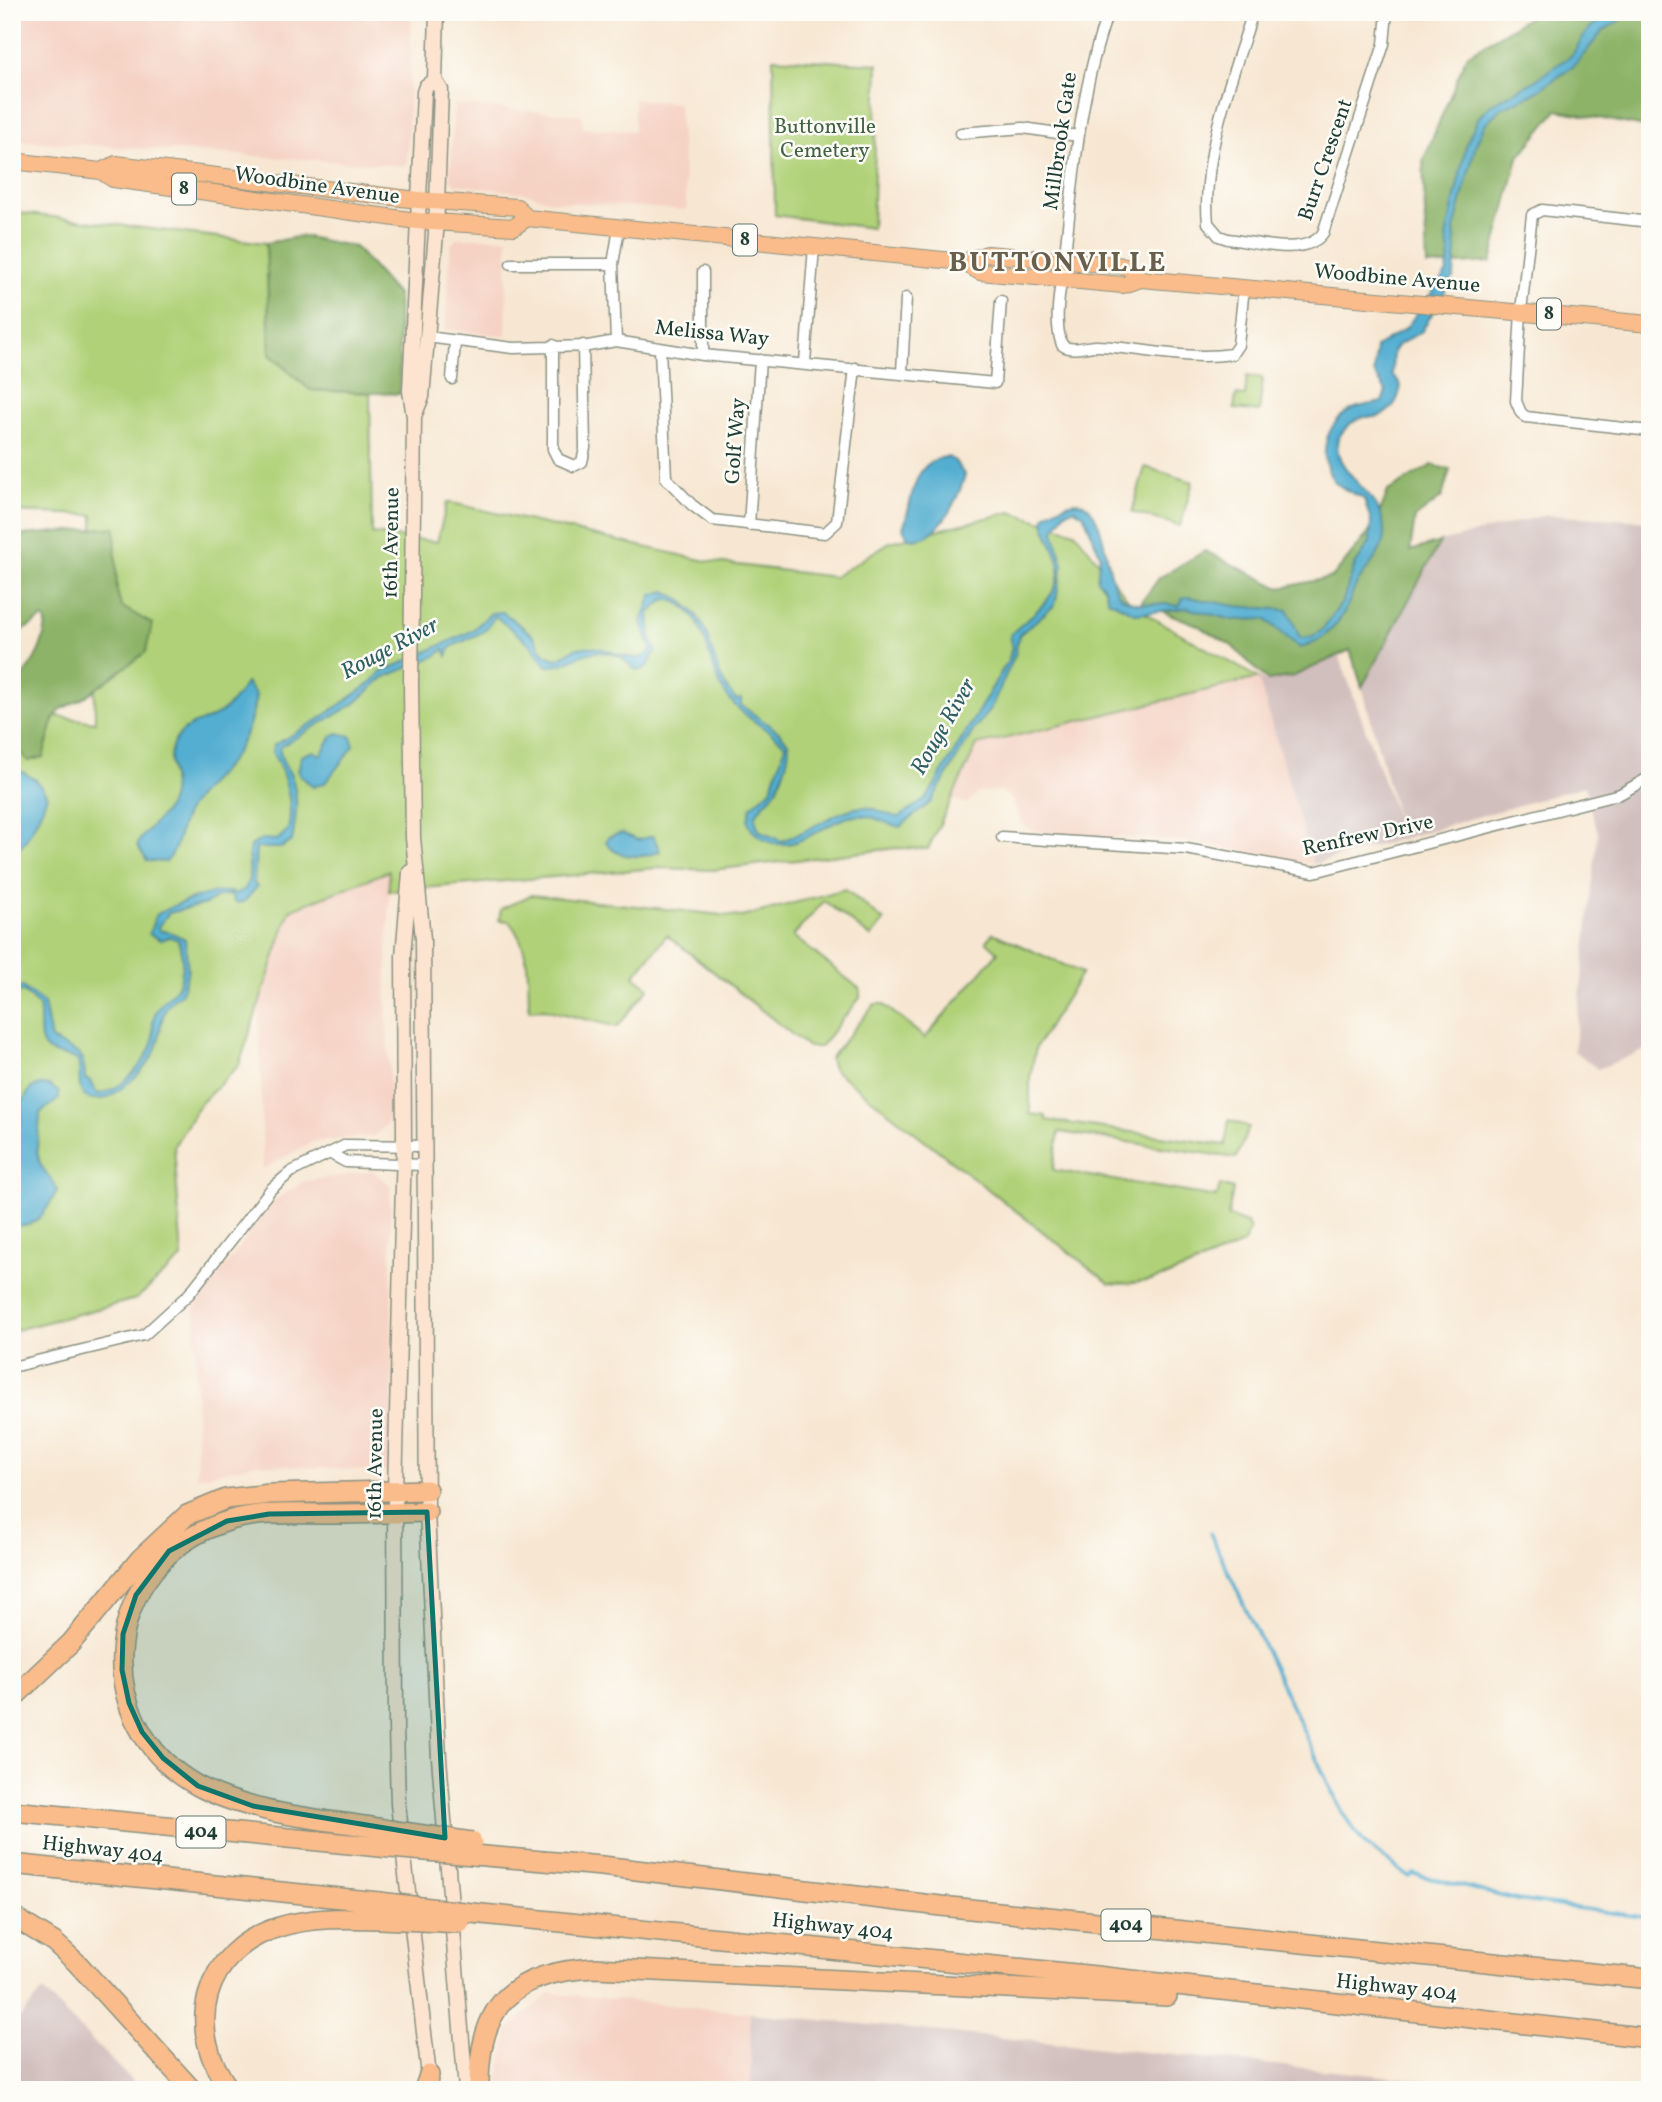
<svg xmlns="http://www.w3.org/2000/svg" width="1662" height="2102" font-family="Vollkorn,serif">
<rect width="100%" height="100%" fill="#fdfcf7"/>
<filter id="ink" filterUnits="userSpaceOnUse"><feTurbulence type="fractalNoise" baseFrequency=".0143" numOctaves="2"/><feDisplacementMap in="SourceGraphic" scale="14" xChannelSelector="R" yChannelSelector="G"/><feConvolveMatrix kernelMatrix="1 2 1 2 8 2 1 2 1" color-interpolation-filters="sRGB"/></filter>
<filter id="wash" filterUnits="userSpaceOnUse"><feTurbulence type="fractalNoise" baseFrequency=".00686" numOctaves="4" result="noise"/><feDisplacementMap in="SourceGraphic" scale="28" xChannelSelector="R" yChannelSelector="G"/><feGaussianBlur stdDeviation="1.57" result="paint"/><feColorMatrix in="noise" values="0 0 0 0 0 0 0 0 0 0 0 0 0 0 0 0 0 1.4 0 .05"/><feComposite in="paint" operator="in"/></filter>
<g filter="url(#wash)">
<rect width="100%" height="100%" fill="#f7e7d2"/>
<path fill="#f5d2c3" d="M12,12H412L407,166L12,140Z
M634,99L678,103L687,210L550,201L531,194L455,184L450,178L454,105L582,115L583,128L634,131Z
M457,238H508L506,336L445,330L451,245Z
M1258,678L1313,864L1187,841L1038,832L1028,829L1021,822L1013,801L1002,791L978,792L966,804L951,799L977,745Z
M390,871L386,1000L391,1108L387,1124L375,1136L312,1142L263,1169L259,1006L290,910Z
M373,1171L390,1185L394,1473L257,1464L197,1477L195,1308L273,1201L305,1181Z
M550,1993L750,2013L751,2090H496L509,2028Z"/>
<path fill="#d1bfbd" d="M1546,515L1650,521V1048L1598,1069L1574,1051L1598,834L1585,786L1313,864L1258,678L1268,681L1324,663L1339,655L1399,824L1362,687L1440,542Z
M43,1991L141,2090H12V2027Z
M750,2013L1524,2090H751Z"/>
<path fill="#b0d178" stroke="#688756" stroke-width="2" d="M773,58L878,64L872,228L775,215Z
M12,212L266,243L270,355L310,390L370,393L372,534L437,542L447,503H452L706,561L834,577L890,542L1011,512L1075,532L1134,607L1258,678L977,745L928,849L897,848L713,870L657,868L389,891V871L290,910L239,1065L200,1104L174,1146L182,1258L136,1299L12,1331V709L95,722L93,515L12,512Z
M1247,376L1263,378L1259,412L1234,409L1236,395L1245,396Z
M1145,467L1193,482L1180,526L1132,512Z
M845,889L884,921L871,937L824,901L793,936L860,989V998L820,1047H808L667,935L634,976L649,988L617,1027L544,1009L529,1010C528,975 531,950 509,921L499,920L501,909L531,895L742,917Z
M993,933L1082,973L1036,1047L1030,1077V1114L1046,1116V1120L1225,1145L1229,1120L1249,1127L1236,1158L1059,1132L1053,1170L1217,1197L1220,1185L1233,1189L1228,1216L1247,1223L1250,1230L1243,1244C1202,1260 1155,1289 1109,1283L833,1069L830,1058L875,1004H883L925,1038L998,952L986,941Z"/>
<path fill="#8cb368" stroke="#56784e" stroke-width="2" d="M1537,12H1650V128L1557,110L1518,158L1491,262L1427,266L1423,161L1467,55Z
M302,236L355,247L398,296L400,394L310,390L270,354L266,243Z
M1432,465L1450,470L1442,497L1415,518L1410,551L1440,542L1362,687L1350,650L1294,676L1268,681L1231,645L1195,624L1141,603L1159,578L1205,551L1280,588L1333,577L1375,525L1388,491Z
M115,527L117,591L121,606L152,624L146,652L82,699L61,709L54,719L43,757L28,761L12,743V689C30,668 44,650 46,622L43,618L12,637V536Z"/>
<path fill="#53aed1" stroke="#397682" stroke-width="2" d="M1609,12H1633L1603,31L1574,66L1533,94L1501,108L1485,124L1476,144L1454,230L1456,249L1454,276L1422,331L1397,346L1393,352L1392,375L1401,385C1399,400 1391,415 1374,417C1368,418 1364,415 1358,419C1349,423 1344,430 1338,438C1330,479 1393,492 1383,542C1379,560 1359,574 1353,592C1344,618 1327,642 1300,648L1265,619L1233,620L1187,608L1137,614L1108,600L1104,587L1097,580L1100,555L1084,515L1074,509L1065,512L1054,531L1063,564L1055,605L1019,635L1015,655L990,710L975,728L931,802L900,827C883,824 870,811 849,817C818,825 792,859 760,837C753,832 749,828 748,820L751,807L771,789L786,745C765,726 741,717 725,693C705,665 709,605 665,599L649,613L651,639L656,650L648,666C635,677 631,664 621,657C616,654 606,653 600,652C582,650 565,668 547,666L530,644L495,616L485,631L451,647L447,656L445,649L436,656L383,678L354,704L280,747C279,760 288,767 292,778C299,798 296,820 292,841L281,848H256L254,883L257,887L244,902L235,903L231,895L219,896L206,904L169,913L158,927L161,931L170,932L185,939L188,971L181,994C153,1011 166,1034 152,1057C142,1074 123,1088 107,1098C70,1105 83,1080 78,1061C70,1054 60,1057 51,1052C34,1045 43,1021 39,1006L25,993L12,990V986H21L44,1003L51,1039C71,1054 85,1045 85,1079L91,1081L97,1094C120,1092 144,1065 152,1044C155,1036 151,1026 154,1017C158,1002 170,998 176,988C185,976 183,954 178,940L170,937L161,940L149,934L156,915C171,906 220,885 236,894L245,889C254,874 246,860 250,846L263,839L277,840L288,830C294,804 286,775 272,752L274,745L318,720L371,683L380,673L472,631L491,613L503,612C512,620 528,629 535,638C542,650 543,657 559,659C567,654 574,647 584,647C610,644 637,671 651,650L642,621L652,595L665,591C724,620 700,659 736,700L741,699V705L780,733L789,744C789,757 783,775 777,788C770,804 746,810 760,831L781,841C807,833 840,808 862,807C876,806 886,816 899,817L927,798L1009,659L1012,646L1010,635C1030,615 1062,598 1059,564C1057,548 1044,535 1044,517C1049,511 1059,507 1067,504C1109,488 1102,579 1121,596C1136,609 1161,600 1179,606L1183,598L1188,597L1235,606L1288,610L1300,638L1313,637L1323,629L1343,601L1354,567L1370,542L1371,521L1364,499C1355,494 1342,489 1335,482C1315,458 1326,419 1355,408C1364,405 1373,404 1382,402L1386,391L1374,373L1376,347L1406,328L1447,272L1449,253L1446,237L1467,142L1478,118L1490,105L1531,83L1572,55L1588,30Z
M948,457L955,461L965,476C958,498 938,545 908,538L903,528C914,500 910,460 948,457Z
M246,683L256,695C253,717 246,738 233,757C219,776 199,791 187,812C178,828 179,850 166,862L147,861L137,845C145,828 163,820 170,802C180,775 157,756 183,731C191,723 203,722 213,717C226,711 239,695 246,683Z
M337,733L351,736L354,746L325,783L313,787L298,773L301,756L313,751L321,755L331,737Z
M21,771L36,780L47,795C44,806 26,846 17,850L12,847V773Z
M622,833L638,840L653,836L660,851C644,859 614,859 606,841L608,837Z
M40,1085H49L59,1092V1099L40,1113C41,1130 33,1146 40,1163C44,1174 55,1180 57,1191C47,1209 36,1232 12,1224V1141L21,1122V1104L31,1088Z"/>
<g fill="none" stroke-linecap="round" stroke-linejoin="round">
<path stroke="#53aed1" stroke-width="3.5" d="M1210,1533L1342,1813L1365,1844L1409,1877L1414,1874L1517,1900L1650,1918"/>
</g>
</g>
<g filter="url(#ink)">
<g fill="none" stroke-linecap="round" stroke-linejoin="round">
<g stroke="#8b9283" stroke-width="13">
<path id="street" d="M1108,12C1080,91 1074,172 1065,254C1062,281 1052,319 1062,345C1073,353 1086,345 1099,346C1143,348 1187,361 1232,354L1238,345L1244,287
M1253,12C1233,75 1201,156 1208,223L1219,236L1228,239C1255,242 1305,258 1323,233L1384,44L1387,12
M961,133L1023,128L1078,136
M1650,222L1542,210L1532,215L1521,311L1516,401L1521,413L1526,417L1650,431
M511,264H613
M427,337L513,348L588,346L616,341L703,355L995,383L1001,301
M616,341L613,264L619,228
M553,345V449L558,459L574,466L582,462L585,448L583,345
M660,349L666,478L692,505L712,520L825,533L837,522L855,368
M703,355V272
M805,362L814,247
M902,372L906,298
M452,379L455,342
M749,525L760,360
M1002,837L1186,849L1314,872L1620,794L1650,777
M331,1154L346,1162L423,1165
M12,1367L144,1335L189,1294L271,1189L291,1172L346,1145L423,1146"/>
</g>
<g stroke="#8b9283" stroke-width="17">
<path id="secondary" d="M435,80L426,86L424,92L410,391L414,417L411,684L413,838L423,939L427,1512L439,1758L466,2090
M414,416L422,397L436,233L441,90L435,80L437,12
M410,872L403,956L404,1145L395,1491L396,1728L398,1804L430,2085"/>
</g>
<g stroke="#8b9283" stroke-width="18">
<path id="primary" d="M12,161L101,171L113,179L417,221L514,227L527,218
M101,171L116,164L418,200L517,207L527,218L963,262L987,254L1126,266L1141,279
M963,262L980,272L1123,285L1141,279L1650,324"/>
</g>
<g stroke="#8b9283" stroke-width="22">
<path id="highway" d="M12,1699L71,1643L140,1559L187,1515L226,1499L270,1494L427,1490
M12,1811L390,1848
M389,1830C328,1819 254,1816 198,1786C84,1723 102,1562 225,1522C257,1511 293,1514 326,1514C359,1514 393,1513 427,1512
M473,1855L602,1866L941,1906L1650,1979
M12,1864L379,1902
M472,1913L1096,1976L1650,2038
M12,1916L54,1942L77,1963L192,2090
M230,2090C183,2029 203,1950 279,1927C311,1917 347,1918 381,1919
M424,2090L429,2075
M479,2090C478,2004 512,1972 595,1968L1167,1996"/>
</g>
<use href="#street" stroke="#fff" stroke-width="10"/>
<use href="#secondary" stroke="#fde4d0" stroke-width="14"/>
<use href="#primary" stroke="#f9bc8a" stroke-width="16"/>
<use href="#highway" stroke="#f9bc8a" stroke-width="19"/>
<g stroke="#8b9283" stroke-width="22" stroke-linecap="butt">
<path id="highway-bridge" d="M389,1830L472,1842
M390,1848L473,1855
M379,1902L472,1913
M381,1919L460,1923"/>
</g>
<use href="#highway-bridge" stroke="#f9bc8a" stroke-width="19"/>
</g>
</g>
<path fill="#0f766e" fill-opacity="0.2" stroke="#0f766e" stroke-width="5" stroke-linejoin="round" d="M427,1512L445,1838L253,1806L198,1786L163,1758L142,1732L129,1703L122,1670L123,1634L136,1595L169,1551L227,1521L269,1514Z"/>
<g text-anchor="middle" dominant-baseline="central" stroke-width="5" stroke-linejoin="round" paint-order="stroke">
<g fill="#fdfcf7" stroke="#62766e" stroke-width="2">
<rect x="172" y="173.5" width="24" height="31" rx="5"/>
<rect x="733" y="224.5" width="24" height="31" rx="5"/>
<rect x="1537" y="298.5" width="24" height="31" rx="5"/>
<rect x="176.5" y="1816.5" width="49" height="31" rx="5"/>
<rect x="1101.5" y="1909.5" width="49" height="31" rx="5"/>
</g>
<g font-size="19" font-weight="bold" fill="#1f3d34">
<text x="184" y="189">8</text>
<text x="745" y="240">8</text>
<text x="1549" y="314">8</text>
<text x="201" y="1832">404</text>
<text x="1126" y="1925">404</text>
</g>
<g font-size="21" fill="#436245" stroke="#fdfcf7">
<text x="825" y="127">Buttonville<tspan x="825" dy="24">Cemetery</tspan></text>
</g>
<g font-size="21" fill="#1f3d34" stroke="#fdfcf7">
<text transform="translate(1061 141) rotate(-82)">Millbrook Gate</text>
<text transform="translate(1326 160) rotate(-71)">Burr Crescent</text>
<text transform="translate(317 186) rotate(8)">Woodbine Avenue</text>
<text transform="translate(1397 279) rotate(5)">Woodbine Avenue</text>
<text transform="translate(712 334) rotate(6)">Melissa Way</text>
<text transform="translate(736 441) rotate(-86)">Golf Way</text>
<text transform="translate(392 543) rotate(-89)">16th Avenue</text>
<text transform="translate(1368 836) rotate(-12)">Renfrew Drive</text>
<text transform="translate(376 1464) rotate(-89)">16th Avenue</text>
<text transform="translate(103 1850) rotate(6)">Highway 404</text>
<text transform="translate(833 1927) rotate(6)">Highway 404</text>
<text transform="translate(1397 1988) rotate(6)">Highway 404</text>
</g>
<g font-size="23" font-style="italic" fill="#2f5f63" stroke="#fdfcf7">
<text transform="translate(390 649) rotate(-28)">Rouge River</text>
<text transform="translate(944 727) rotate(-60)">Rouge River</text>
</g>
<g font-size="28" font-weight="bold" letter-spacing="2" fill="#685f4c" stroke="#fdfcf7">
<text x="1058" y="263">BUTTONVILLE</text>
</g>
</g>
<rect width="1662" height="2102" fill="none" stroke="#fdfcf7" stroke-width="42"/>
</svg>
